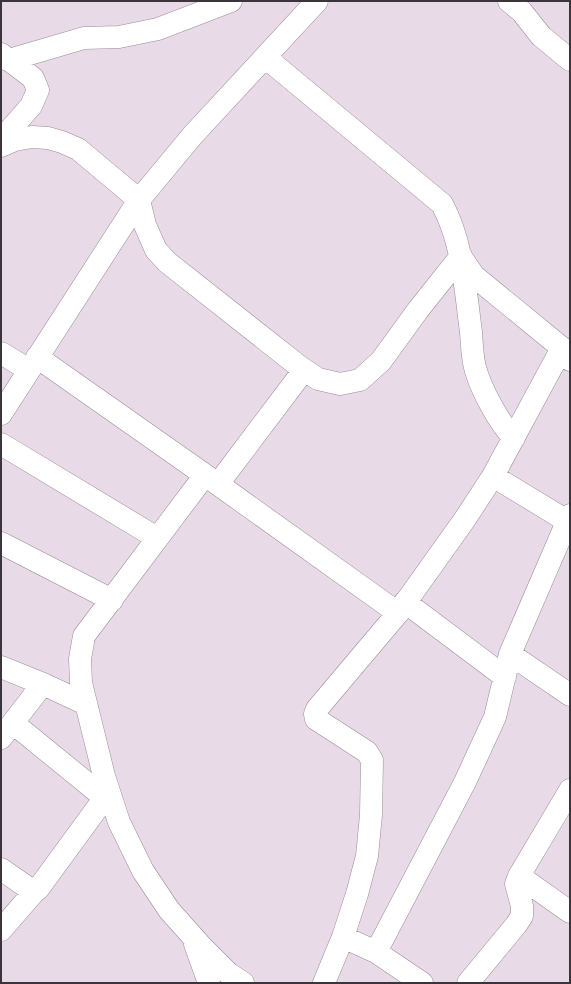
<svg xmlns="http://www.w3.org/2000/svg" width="571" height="984" font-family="Ubuntu,sans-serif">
<rect width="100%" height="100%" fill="#e9dae8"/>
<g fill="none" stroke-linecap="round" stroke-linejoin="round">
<g stroke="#9a8b99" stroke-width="23">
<path id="minor" d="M509,1L522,12L541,36L570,60
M1,54L33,78L38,90L31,106L1,140
M265,57L442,204C463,243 465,288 471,332C472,344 472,359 476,371C482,391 499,423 514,438
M1,58L9,60L84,38L119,37L158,29L231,1
M1,146L15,140L32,137L48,138L62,142L78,149L139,200L145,225L156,250L167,262L300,367L318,379L340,384L360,380L381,361L418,310L461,256
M461,257L474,276L562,348L570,360
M1,353L29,370
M37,357L205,475L398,613
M1,414L139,200L192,136L317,1
M1,444L157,538
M205,475L84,636L80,659L81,683L104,776L119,822L143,871L169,910L202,947L228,973L243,983
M493,476L567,521
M218,484L304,370
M1,543L112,600
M405,602L505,677
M510,654L570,695
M1,667L43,684L86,704
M13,723L105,798
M1,738L43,684
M1,869L34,892
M519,876L570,912
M1,930L34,892L38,889L109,792
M343,937L376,952L422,983
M195,944L209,983
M376,952L465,782L495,717L510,654L570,515
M324,983L343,937L357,894L367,856L371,815L372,760L367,752L316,719L315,714L317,709L398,613L465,519L493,476L562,348
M468,983L516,925L522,916V906L516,884L519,876L570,790"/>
</g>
<use href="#minor" stroke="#fff" stroke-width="22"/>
</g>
<rect width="571" height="984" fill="none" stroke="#3b353b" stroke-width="4"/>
</svg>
